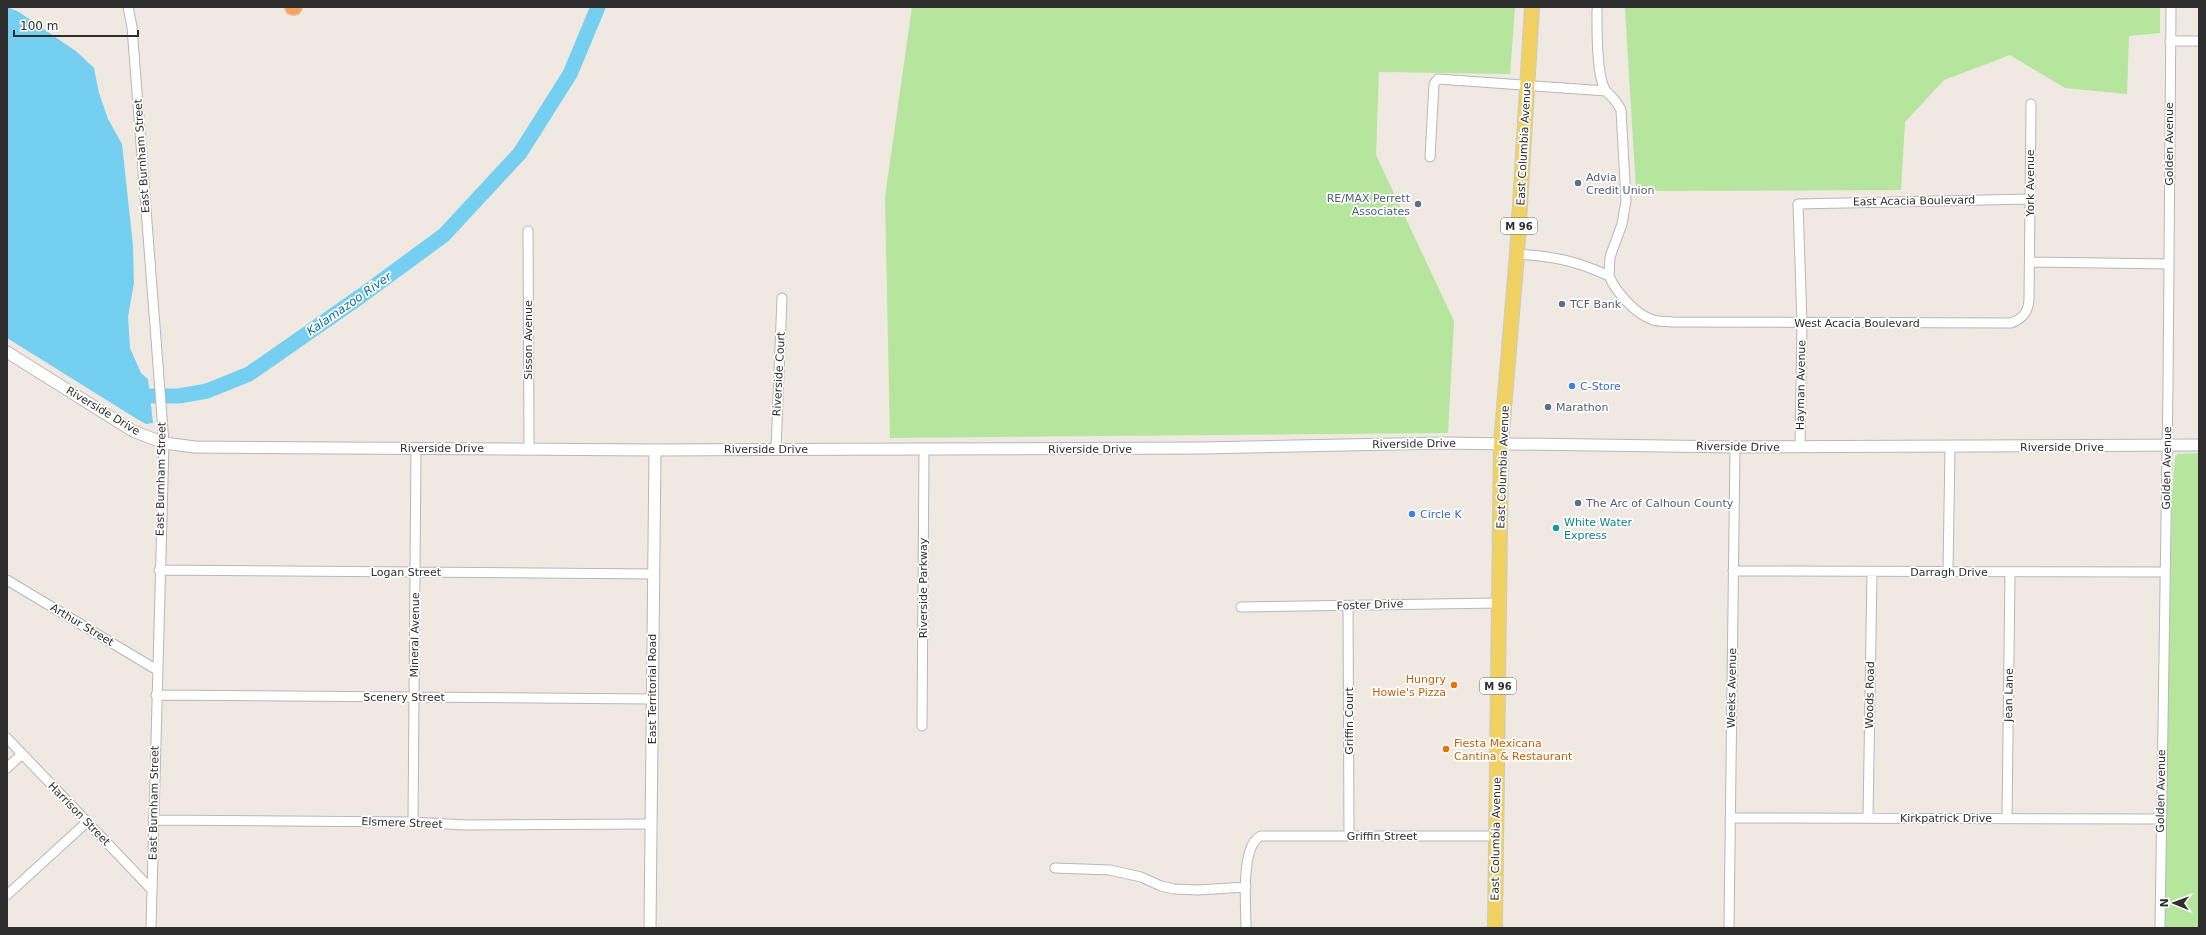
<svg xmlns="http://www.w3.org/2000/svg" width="2206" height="935" font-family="'DejaVu Sans',sans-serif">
<rect width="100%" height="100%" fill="#efe9e1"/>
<path fill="#b6e59e" d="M912,7H1515L1510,74L1379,72L1376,155L1454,321L1448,433L890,438L885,197Z
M1625,7H2160V33L2129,36L2127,94L2065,88L2010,55L1944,80L1905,122L1901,190L1636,191Z
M2199,453V928H2164L2172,495L2175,457L2178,454Z"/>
<path fill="#75cff0" d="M7,7L19,12L77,52L94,68L99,93L108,119L122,144L133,246L134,283L128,317L130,348L141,373L148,379L153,423L146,424L137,419L7,338Z"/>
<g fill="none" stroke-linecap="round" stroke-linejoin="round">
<path stroke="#75cff0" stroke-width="15" d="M130,393L136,396H179L207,391L249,374L361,296L444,235L520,153L570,74L598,7"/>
<g stroke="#b4b7c1" stroke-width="11">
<path id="minor" d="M128,7L132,27L164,443L151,928
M1597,10C1597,28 1596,77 1606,91C1613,99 1615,98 1621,110L1626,201L1622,224L1610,257L1609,276
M2170,41H2199
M1430,157L1434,84L1438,79L1606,91
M528,231L529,449
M1517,254C1553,256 1577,261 1609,276C1616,292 1635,314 1653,320C1659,322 1667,321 1673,322L2011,323C2023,319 2028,312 2029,300L2031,104
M2030,262L2169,264
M1800,447L1802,323L1798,204L2030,199
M776,449L782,298
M159,570L653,574
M1733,571L2165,572
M1948,571L1950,447
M7,580L157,670
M1348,606L1349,836
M1241,607L1499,603
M156,695L652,699
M922,726L924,450
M7,738L152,890
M7,768L22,754
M1730,818L2161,819
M1868,818L1872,572
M2007,818L2010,573
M153,820L413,822L465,825L651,824
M413,822L416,448
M1055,868L1110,870L1141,877L1161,886L1174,889L1198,890L1246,887
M7,895L87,822
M1246,928C1246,908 1240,845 1261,836H1497
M1729,928L1735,447
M2160,928L2168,387L2171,7"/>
</g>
<g stroke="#b4b7c1" stroke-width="13">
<path id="tertiary" d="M7,352L133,431L164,443L195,447L655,450L1203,448L1444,443L1735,447L2199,445
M650,928L655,450"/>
</g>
<g stroke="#c9c9c9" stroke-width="16">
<path id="primary" d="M1495,928L1501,444L1517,254L1532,7"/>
</g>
<g stroke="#c9c9c9" stroke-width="18">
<path id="motorway" d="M293,7H294"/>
</g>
<use href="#minor" stroke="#fff" stroke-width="9"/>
<use href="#tertiary" stroke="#fff" stroke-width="11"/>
<use href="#primary" stroke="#f2d163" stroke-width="14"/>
<use href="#motorway" stroke="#ffa35c" stroke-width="16"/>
</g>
<g fill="#5c6f8a" stroke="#fff" stroke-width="1.5">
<circle cx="1578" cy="183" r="4"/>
<circle cx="1418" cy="204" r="4"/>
<circle cx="1562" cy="304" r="4"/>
<circle cx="1548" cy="407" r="4"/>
<circle cx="1578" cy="503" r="4"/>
</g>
<g fill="#3f7fe0" stroke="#fff" stroke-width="1.5">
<circle cx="1572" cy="386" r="4"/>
<circle cx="1412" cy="514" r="4"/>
</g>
<circle fill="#0f9aa8" stroke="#fff" stroke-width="1.5" cx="1556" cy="528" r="4"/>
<g fill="#e8710a" stroke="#fff" stroke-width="1.5">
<circle cx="1454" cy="685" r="4"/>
<circle cx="1446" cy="749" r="4"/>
</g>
<g text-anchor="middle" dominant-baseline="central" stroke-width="3.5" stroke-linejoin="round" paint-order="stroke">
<g fill="#fff" stroke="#6d6d6d" stroke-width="1">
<rect x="1501" y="218" width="36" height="16" rx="3"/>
<rect x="1480" y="678" width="36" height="16" rx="3"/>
</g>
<g font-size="10" font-weight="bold" fill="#2e2e2e">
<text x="1519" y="226">M 96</text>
<text x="1498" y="686">M 96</text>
</g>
<g font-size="11" fill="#2e2e2e" stroke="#fff">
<text transform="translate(1524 144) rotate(-87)">East Columbia Avenue</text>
<text transform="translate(2169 144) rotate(-90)">Golden Avenue</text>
<text transform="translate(142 156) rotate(-94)">East Burnham Street</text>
<text transform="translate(2030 183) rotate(-90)">York Avenue</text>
<text transform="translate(1914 201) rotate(-1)">East Acacia Boulevard</text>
<text x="1857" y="323">West Acacia Boulevard</text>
<text transform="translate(528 340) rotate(-90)">Sisson Avenue</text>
<text transform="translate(779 374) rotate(-87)">Riverside Court</text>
<text transform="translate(1801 385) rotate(-89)">Hayman Avenue</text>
<text transform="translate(103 411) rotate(31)">Riverside Drive</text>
<text transform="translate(1414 444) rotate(-1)">Riverside Drive</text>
<text transform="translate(1738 447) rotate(1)">Riverside Drive</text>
<text x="2062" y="447">Riverside Drive</text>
<text x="442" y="448">Riverside Drive</text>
<text x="766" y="449">Riverside Drive</text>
<text x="1090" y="449">Riverside Drive</text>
<text transform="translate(1503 467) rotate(-88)">East Columbia Avenue</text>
<text transform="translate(2167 468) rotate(-89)">Golden Avenue</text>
<text transform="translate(161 479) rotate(-89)">East Burnham Street</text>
<text x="406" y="572">Logan Street</text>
<text x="1949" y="572">Darragh Drive</text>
<text transform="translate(923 588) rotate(-90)">Riverside Parkway</text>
<text transform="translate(1370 605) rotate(-2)">Foster Drive</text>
<text transform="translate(82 625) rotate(31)">Arthur Street</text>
<text transform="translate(415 635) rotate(-89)">Mineral Avenue</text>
<text transform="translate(1732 688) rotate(-89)">Weeks Avenue</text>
<text transform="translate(652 689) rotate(-90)">East Territorial Road</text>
<text transform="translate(1870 695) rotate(-89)">Woods Road</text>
<text transform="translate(2009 695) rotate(-89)">Jean Lane</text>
<text x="404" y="697">Scenery Street</text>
<text transform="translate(1349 721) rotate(-90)">Griffin Court</text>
<text transform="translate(2161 791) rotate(-89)">Golden Avenue</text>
<text transform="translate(154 803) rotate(-89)">East Burnham Street</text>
<text transform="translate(79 814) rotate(46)">Harrison Street</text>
<text x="1946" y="818">Kirkpatrick Drive</text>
<text transform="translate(402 823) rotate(2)">Elsmere Street</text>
<text x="1382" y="836">Griffin Street</text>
<text transform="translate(1496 839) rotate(-89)">East Columbia Avenue</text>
</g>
<g font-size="11" fill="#4e5e75" stroke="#fff" text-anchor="start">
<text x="1586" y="177">Advia<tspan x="1586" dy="13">Credit Union</tspan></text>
<text x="1410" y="198" text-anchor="end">RE/MAX Perrett<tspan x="1410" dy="13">Associates</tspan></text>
<text x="1570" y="304">TCF Bank</text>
<text x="1556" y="407">Marathon</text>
<text x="1586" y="503">The Arc of Calhoun County</text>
</g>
<g font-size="11" fill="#366cbe" stroke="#fff" text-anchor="start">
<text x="1580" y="386">C-Store</text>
<text x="1420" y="514">Circle K</text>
</g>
<g font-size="11" fill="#0d838f" stroke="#fff" text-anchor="start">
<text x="1564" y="522">White Water<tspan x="1564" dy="13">Express</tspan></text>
</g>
<g font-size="11" fill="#c56008" stroke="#fff" text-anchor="end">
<text x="1446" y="679">Hungry<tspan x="1446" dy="13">Howie's Pizza</tspan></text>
<text x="1454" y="743" text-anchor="start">Fiesta Mexicana<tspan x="1454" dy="13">Cantina &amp; Restaurant</tspan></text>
</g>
<g font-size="12" font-style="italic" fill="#0d6fa3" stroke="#fff">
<text transform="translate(349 304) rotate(-35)">Kalamazoo River</text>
</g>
</g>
<rect width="2206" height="935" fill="none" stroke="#2e2e2e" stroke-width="16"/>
<g transform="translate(2174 903) rotate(271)" stroke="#ffffff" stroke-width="3" paint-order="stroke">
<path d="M0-3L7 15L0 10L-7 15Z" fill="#2e2e2e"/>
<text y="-6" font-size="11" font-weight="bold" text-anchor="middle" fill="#2e2e2e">N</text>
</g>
<path d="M14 30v6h124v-6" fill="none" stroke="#2e2e2e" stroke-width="2"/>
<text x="20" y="30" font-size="12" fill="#2e2e2e" stroke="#ffffff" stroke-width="3" paint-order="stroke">100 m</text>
</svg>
